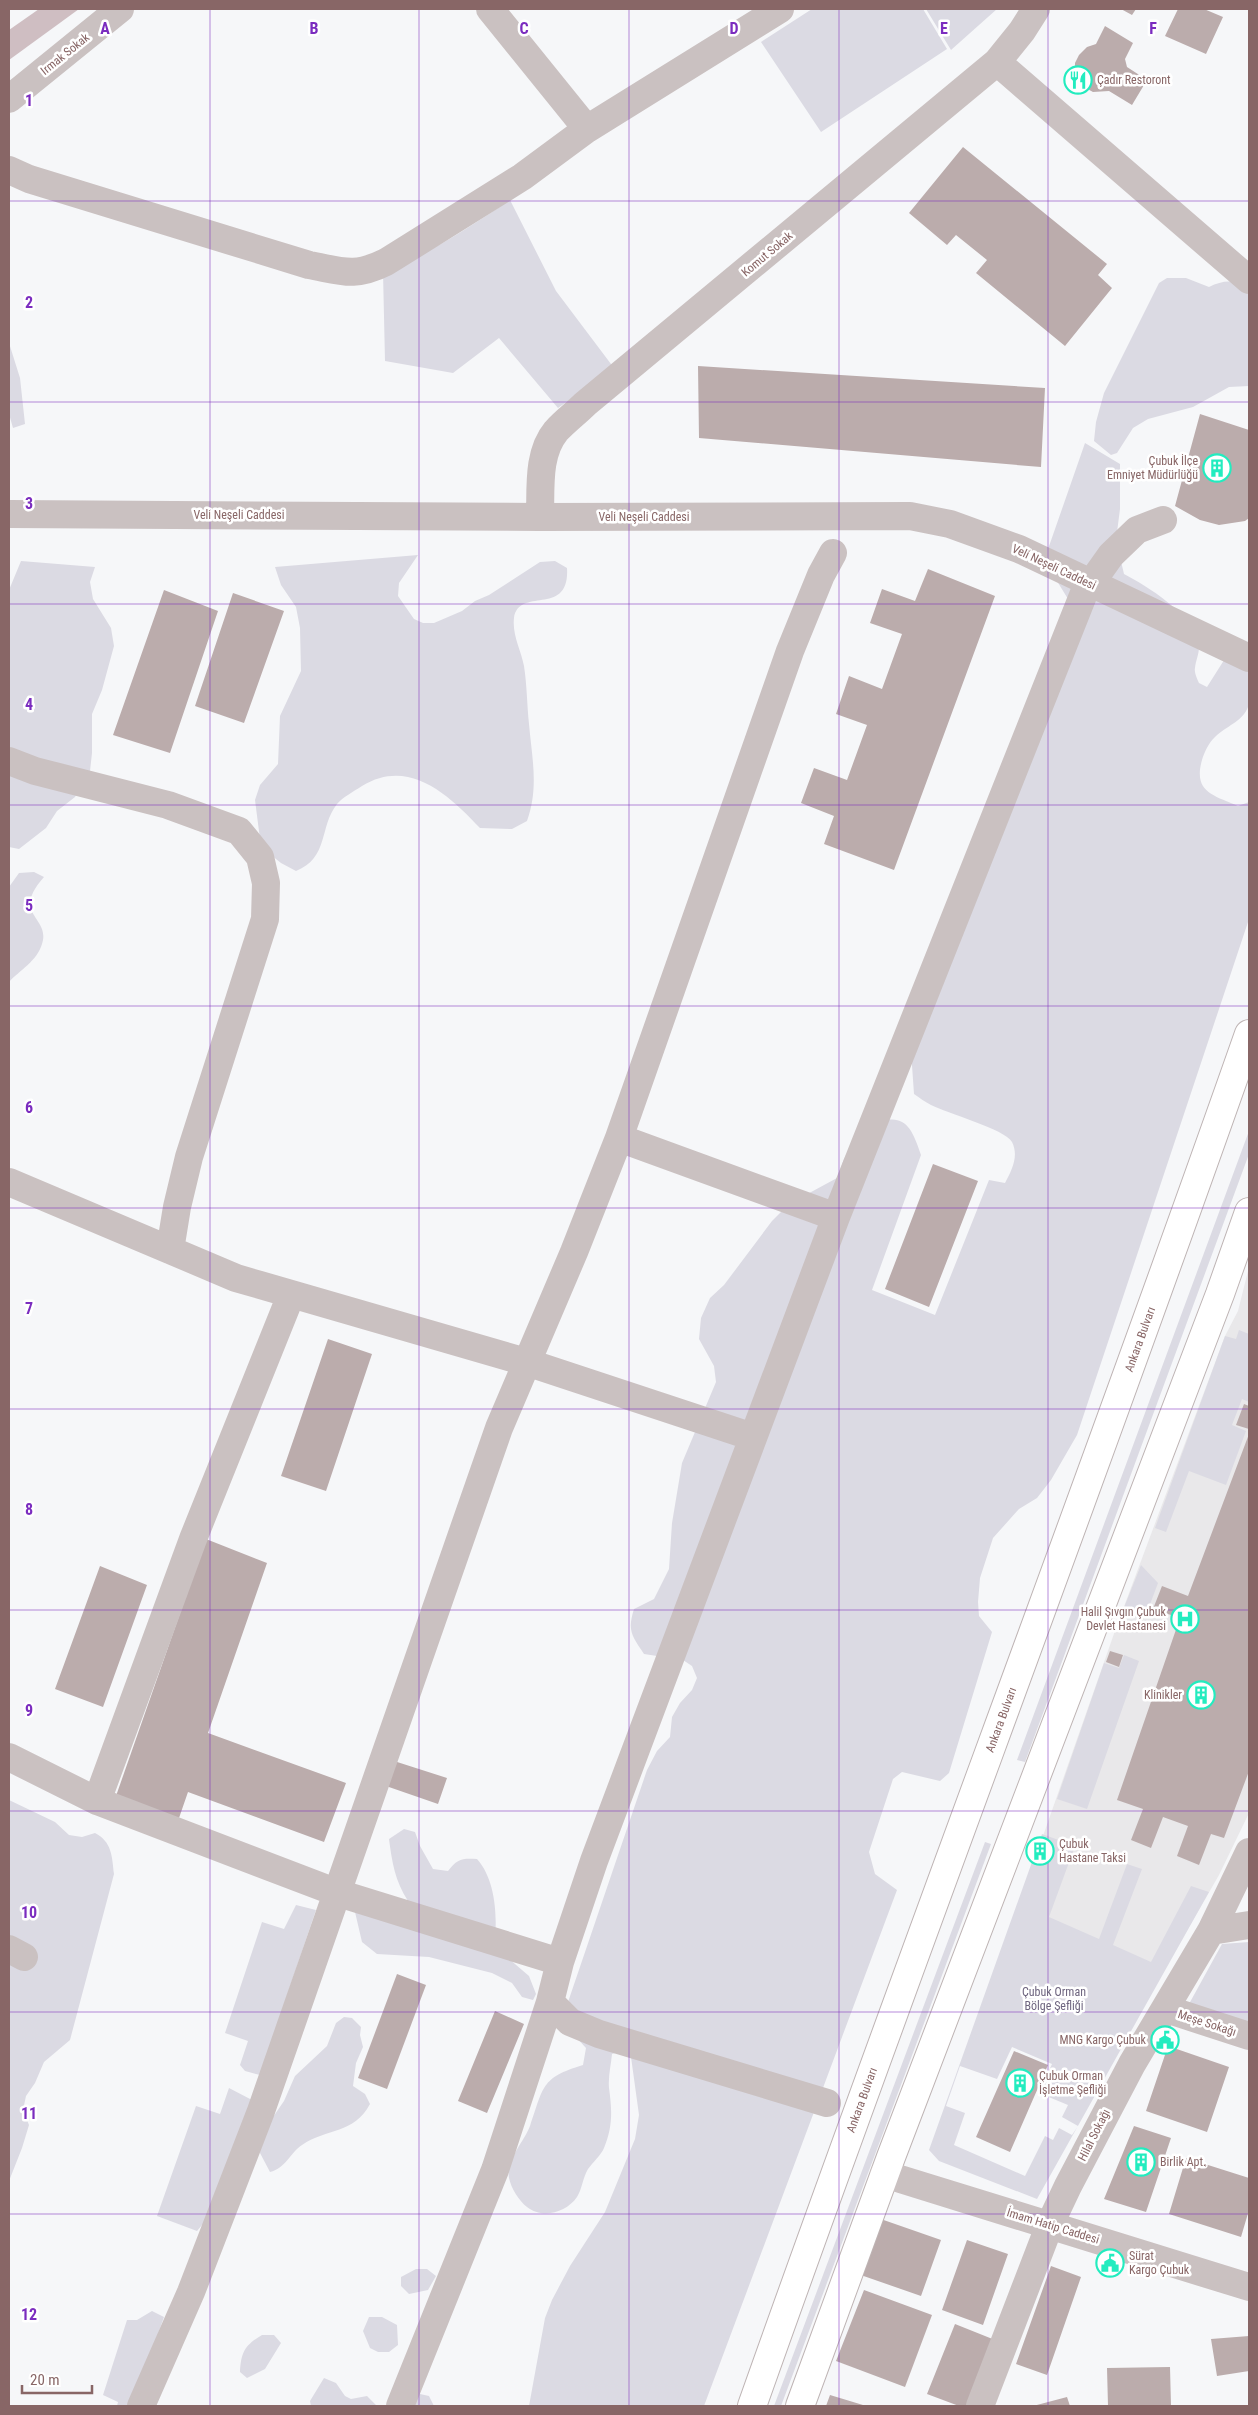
<svg xmlns="http://www.w3.org/2000/svg" width="1258" height="2415" font-family="'Roboto Condensed',sans-serif">
<rect width="100%" height="100%" fill="#f6f7f9"/>
<path fill="#e9e8ea" d="M1249,1267V1813L1219,1875L1158,1981L1016,1913L1116,1628L1225,1336L1238,1311Z"/>
<path fill="#dbdae3" fill-rule="evenodd" d="M812,9H923L947,49L821,132L761,42Z
M926,9H997L951,50Z
M510,200L556,291L614,368L558,408L499,338L453,373L385,361L383,272C429,254 468,228 510,200Z
M1167,278H1186L1209,287C1224,280 1235,279 1249,289V386L1229,387L1193,407L1148,419L1133,428L1117,453L1111,455L1094,441L1096,422L1104,393L1159,283Z
M9,343L20,378L25,424L13,428L9,414Z
M1085,443L1120,464V509L1116,540L1124,574C1147,586 1192,614 1198,641C1201,651 1196,658 1195,668C1194,672 1197,679 1199,683L1207,687L1226,657L1249,646C1249,661 1253,694 1248,707C1242,722 1226,726 1215,737C1209,742 1204,753 1202,760C1193,792 1213,795 1238,806L1249,802V919L1077,1435L1051,1480L1037,1498L1019,1509L993,1538L980,1578L978,1602L979,1616L992,1632L949,1773L940,1781L902,1772L893,1779L869,1852L875,1874L897,1890L704,2406H529L545,2318L552,2300L570,2266L605,2212L635,2139L639,2115L631,2057L622,2051L612,2054C611,2065 608,2077 609,2088C612,2110 613,2126 604,2148C601,2155 593,2162 588,2169C583,2177 582,2189 577,2197C566,2213 542,2219 527,2207C519,2201 511,2188 509,2178C506,2159 524,2142 530,2126C544,2087 540,2078 583,2065L586,2048L575,2036L567,2005L647,1770L657,1751L670,1737L672,1717L680,1703L692,1690L697,1678L692,1666L683,1660L644,1654C632,1636 627,1631 634,1609L654,1599L669,1569L672,1523L682,1463L716,1382L714,1366L699,1339L701,1318L710,1298L724,1285L772,1221L789,1204L837,1178L844,1159L864,1122C902,1117 908,1116 921,1155L872,1290L935,1315L989,1180L1005,1183C1012,1170 1019,1156 1012,1142C1005,1129 946,1113 931,1105C925,1102 920,1098 914,1094L911,1051L1068,599L1049,568L1047,552Z
M418,555L399,583L398,596L414,619L423,623H434L462,611L475,601L489,595L540,562L555,561L567,568C570,618 519,586 514,618C512,635 521,650 524,666C527,685 527,705 529,724C532,758 539,788 527,821L512,829L480,828C449,795 409,757 362,786C353,792 343,797 337,804C319,827 329,858 296,871L281,863L261,847L255,800L260,785L278,764L280,716L301,671L300,628L296,607L281,585L275,567Z
M21,561L95,567L90,582L93,599L111,628L114,646L102,690L92,714V753L90,771L75,797L57,811L46,828L19,849L9,847V590Z
M34,872L44,877C10,915 51,917 42,944C37,961 20,970 9,982V887L19,873Z
M1249,1131V1154L1025,1762L1017,1760Z
M1239,1330L1249,1334V1402L1242,1399L1232,1425L1246,1431L1226,1485L1189,1471L1166,1532L1155,1528L1225,1336L1236,1339Z
M1141,1565L1158,1583L1149,1607L1123,1610Z
M1124,1655L1139,1661L1087,1809L1057,1799L1104,1663L1119,1668Z
M9,1800L55,1822L69,1835L82,1837L95,1833C112,1842 112,1856 114,1874L70,2040L44,2062L35,2083L26,2096L23,2110L29,2125L22,2148L9,2181Z
M404,1829L415,1832L420,1846L433,1869L448,1871C457,1859 462,1858 477,1859C496,1880 498,1919 494,1946L529,1976L536,1994L533,2000L522,1997L512,1983L492,1973L429,1957L377,1954L362,1942L355,1912L408,1901C395,1881 392,1862 389,1839Z
M1042,1834L1075,1846L1049,1917L1099,1939L1127,1864L1142,1869L1113,1945L1151,1962L1191,1886L1209,1892L1037,2199L939,2161L929,2150ZM1012,2047L1052,2064L1039,2093L1068,2105L1062,2117L1078,2126L1072,2135L1059,2128L1053,2140L1045,2136L1025,2176L954,2145L965,2113L946,2106L960,2066L997,2079Z
M985,1842L991,1844L781,2406H774Z
M296,1905L316,1910L260,2075L245,2071L240,2065L248,2041L225,2033L262,1922L284,1929Z
M1249,1942V2023L1189,2004L1222,1944Z
M344,2017L352,2018L361,2027L360,2035L363,2047L356,2063L353,2086L365,2094L370,2104C354,2134 327,2128 302,2145C290,2153 286,2168 270,2172L260,2153V2136L284,2101L295,2076L327,2046L336,2023Z
M229,2088L252,2100L207,2219L197,2231L157,2216L196,2106L220,2114Z
M416,2269H427L436,2276L428,2290L409,2294L401,2286V2277Z
M152,2311L164,2317L132,2406H117L118,2402L103,2395L127,2320H137Z
M369,2317H382L397,2325L398,2345L389,2352H378L370,2348L363,2331Z
M262,2335H274L281,2343L265,2369L247,2378L240,2372C241,2352 245,2345 262,2335Z
M324,2378L336,2383L345,2396L351,2399L367,2396L377,2406H311L310,2401Z
M420,2394L429,2396L434,2406H409L414,2396Z"/>
<path fill="#cfbec2" d="M39,9H79L9,60V30Z"/>
<path fill="#bbacac" d="M1121,9H1136L1132,15Z
M1178,9H1204L1223,17L1206,54L1165,36Z
M1105,26L1133,43L1125,59L1127,67L1147,80L1132,105L1109,91L1093,92L1082,86L1075,73V63L1079,55L1087,47L1096,44Z
M963,147L1107,264L1098,275L1112,288L1065,346L976,273L987,260L956,235L947,245L909,213Z
M698,366L1045,388L1041,467L699,438Z
M1200,414L1249,430V518L1245,521L1219,525L1200,520L1175,506Z
M928,569L995,596L894,870L824,844L834,816L801,803L814,768L847,780L867,725L836,714L849,676L882,689L902,634L870,623L882,589L915,601Z
M164,590L218,611L170,753L113,735Z
M233,593L284,611L244,723L195,706Z
M933,1164L978,1181L929,1307L885,1289Z
M328,1339L372,1354L326,1491L281,1476Z
M1244,1404L1249,1406V1429L1236,1425Z
M1249,1434V1771L1224,1838L1211,1834L1199,1865L1177,1856L1188,1826L1163,1817L1151,1848L1131,1840L1143,1809L1117,1800L1180,1618L1153,1609L1162,1586L1188,1596Z
M206,1539L267,1563L208,1733L346,1783L324,1842L188,1792L179,1818L116,1796Z
M100,1566L147,1585L103,1707L55,1689Z
M1110,1651L1123,1655L1119,1667L1106,1662Z
M394,1761L447,1778L438,1804L386,1786Z
M1038,1846L1044,1848L1042,1855L1036,1853Z
M397,1974L426,1985L387,2089L358,2078Z
M495,2011L524,2024L487,2113L458,2101Z
M1168,2046L1229,2067L1207,2132L1146,2111Z
M1014,2051L1048,2065L1010,2152L976,2137Z
M1134,2126L1171,2138L1146,2212L1104,2199Z
M1186,2158L1249,2178V2210L1241,2237L1169,2214Z
M875,2217L941,2240L921,2296L855,2273Z
M967,2240L1008,2254L983,2325L942,2310Z
M1051,2266L1081,2277L1047,2375L1016,2364Z
M864,2290L932,2315L905,2387L836,2361Z
M955,2324L995,2340L968,2406H959L927,2394Z
M1249,2336V2371L1217,2376L1211,2339Z
M1170,2367L1171,2406H1108L1107,2368Z
M830,2395L863,2405L826,2406Z
M1067,2397L1070,2406H1033Z"/>
<g fill="none" stroke-linecap="round" stroke-linejoin="round">
<g stroke="#beb4b4" stroke-width="30">
<g id="major">
<path id="s1" d="M752,2406C914,1948 1088,1493 1249,1034"/>
<path d="M800,2406L891,2157L1220,1294L1249,1212"/>
</g>
</g>
<path stroke="#cac1c1" stroke-width="28" d="M490,9L587,129
M997,62L1249,280
M9,99L120,9
M9,170L29,179L309,265C342,271 354,278 386,262L522,177L587,129L780,9
M9,514L540,517L910,516L950,524L1019,549L1249,658
M540,517C541,489 537,454 556,431C565,421 576,413 585,404L997,62L1022,31L1036,9
M9,761L35,771L168,805L239,831L260,857L266,883L265,919L189,1157L177,1207L170,1250
M619,1138L836,1217
M9,1182L236,1278L526,1362L753,1437
M9,1757L97,1801L338,1893L560,1962
M97,1801L193,1539L291,1295
M1211,1931L1249,1925
M9,1949L24,1957
M1166,2009L1249,2036
M827,2103L599,2034L570,2022L550,2002L560,1962L594,1861L836,1217L1084,593L1111,555L1137,530L1163,520
M884,2174L1249,2287
M141,2406L191,2292L261,2111L499,1428L574,1252L619,1138L790,651L821,575L833,553
M400,2406L495,2170L550,2002
M980,2406L1050,2224L1068,2186L1132,2064L1211,1931L1249,1852"/>
<use href="#major" stroke="#fff" stroke-width="28"/>
</g>
<path fill="none" stroke="#7b2cbf" stroke-width="1" stroke-opacity="0.55" d="M210,9V2406M419,9V2406M629,9V2406M839,9V2406M1048,9V2406M9,201H1249M9,402H1249M9,604H1249M9,805H1249M9,1006H1249M9,1208H1249M9,1409H1249M9,1610H1249M9,1811H1249M9,2012H1249M9,2214H1249"/>
<defs>
<g id="restaurant-ring" transform="scale(1.4375)"><circle r="9.5" fill="#fff" stroke="#23ecbf" stroke-width="1.5"/><path d="M-5-6h1v4h1v-4h1v4h1v-4h1v5L-1.5 .5V6h-2V.5L-5-1ZM5-6V6H3V1.5H1.5Q1.5-4 5-6Z" fill="#23ecbf"/></g>
<g id="building-ring" transform="scale(1.4375)"><circle r="9.5" fill="#fff" stroke="#23ecbf" stroke-width="1.5"/><path d="M-4-6H4V6H1V3H-1V6H-4ZM-2.5-4.3h1.7v1.8h-1.7ZM.8-4.3h1.7v1.8H.8ZM-2.5-1h1.7V.8h-1.7ZM.8-1h1.7V.8H.8Z" fill="#23ecbf"/></g>
<g id="hospital-ring" transform="scale(1.4375)"><circle r="9.5" fill="#fff" stroke="#23ecbf" stroke-width="1.5"/><path d="M-5-5h3v3.5h4V-5h3V5h-3V1.5h-4V5h-3Z" fill="#23ecbf"/></g>
<g id="civic-ring" transform="scale(1.4375)"><circle r="9.5" fill="#fff" stroke="#23ecbf" stroke-width="1.5"/><path d="M-.6-6.5H3V-4.5H.6V-3L4-1V1h2V6H-6V1h2V-1L-.6-3ZM-1.2 2.5V6h2.4V2.5Z" fill="#23ecbf"/></g>
</defs>
<g fill-rule="evenodd">
<use href="#restaurant-ring" x="1078" y="80"/>
<use href="#building-ring" x="1217" y="468"/>
<use href="#hospital-ring" x="1185" y="1619"/>
<use href="#building-ring" x="1201" y="1695"/>
<use href="#building-ring" x="1040" y="1851"/>
<use href="#civic-ring" x="1165" y="2040"/>
<use href="#building-ring" x="1020" y="2083"/>
<use href="#building-ring" x="1141" y="2162"/>
<use href="#civic-ring" x="1110" y="2263"/>
</g>
<g text-anchor="middle" dominant-baseline="central" stroke-width="5" stroke-linejoin="round" paint-order="stroke">
<g font-size="12" fill="#866" stroke="#fff">
<text transform="translate(65 54) rotate(-39)">Irmak Sokak</text>
<text transform="translate(767 254) rotate(-40)">Komut Sokak</text>
<text x="239" y="515">Veli Neşeli Caddesi</text>
<text x="644" y="517">Veli Neşeli Caddesi</text>
<text transform="translate(1054 567) rotate(25)">Veli Neşeli Caddesi</text>
<text stroke="none"><textPath href="#s1" startOffset="1135">Ankara Bulvarı</textPath></text>
<text stroke="none"><textPath href="#s1" startOffset="730">Ankara Bulvarı</textPath></text>
<text transform="translate(1207 2023) rotate(18)">Meşe Sokağı</text>
<text stroke="none"><textPath href="#s1" startOffset="325">Ankara Bulvarı</textPath></text>
<text transform="translate(1094 2135) rotate(-63)">Hilal Sokağı</text>
<text transform="translate(1053 2226) rotate(17)">İmam Hatip Caddesi</text>
</g>
<g font-size="12" fill="#866" stroke="#fff" text-anchor="start">
<text x="1097" y="80">Çadır Restoront</text>
<text x="1198" y="461" text-anchor="end">Çubuk İlçe<tspan x="1198" dy="14">Emniyet Müdürlüğü</tspan></text>
<text x="1166" y="1612" text-anchor="end">Halil Şıvgın Çubuk<tspan x="1166" dy="14">Devlet Hastanesi</tspan></text>
<text x="1182" y="1695" text-anchor="end">Klinikler</text>
<text x="1059" y="1844">Çubuk<tspan x="1059" dy="14">Hastane Taksi</tspan></text>
<text x="1146" y="2040" text-anchor="end">MNG Kargo Çubuk</text>
<text x="1039" y="2076">Çubuk Orman<tspan x="1039" dy="14">İşletme Şefliği</tspan></text>
<text x="1160" y="2162">Birlik Apt.</text>
<text x="1129" y="2256">Sürat<tspan x="1129" dy="14">Kargo Çubuk</tspan></text>
</g>
<g font-size="12" fill="#6e657f" stroke="#fff">
<text x="1054" y="1992">Çubuk Orman<tspan x="1054" dy="14">Bölge Şefliği</tspan></text>
</g>
</g>
<g font-size="16" text-anchor="middle" font-weight="bold" fill="#7b2cbf" stroke="#fff" stroke-width="5" stroke-linejoin="round" paint-order="stroke">
<text x="105" y="34">A</text>
<text x="314" y="34">B</text>
<text x="524" y="34">C</text>
<text x="734" y="34">D</text>
<text x="944" y="34">E</text>
<text x="1153" y="34">F</text>
<text x="29" y="106">1</text>
<text x="29" y="308">2</text>
<text x="29" y="509">3</text>
<text x="29" y="710">4</text>
<text x="29" y="911">5</text>
<text x="29" y="1113">6</text>
<text x="29" y="1314">7</text>
<text x="29" y="1515">8</text>
<text x="29" y="1716">9</text>
<text x="29" y="1918">10</text>
<text x="29" y="2119">11</text>
<text x="29" y="2320">12</text>
</g>
<rect width="1258" height="2415" fill="none" stroke="#886666" stroke-width="20"/>
<path d="M22 2385v8h70v-8" fill="none" stroke="#886666" stroke-width="2.5"/>
<text x="30" y="2385" font-size="15" fill="#886666" stroke="#ffffff" stroke-width="4" paint-order="stroke">20 m</text>
</svg>
